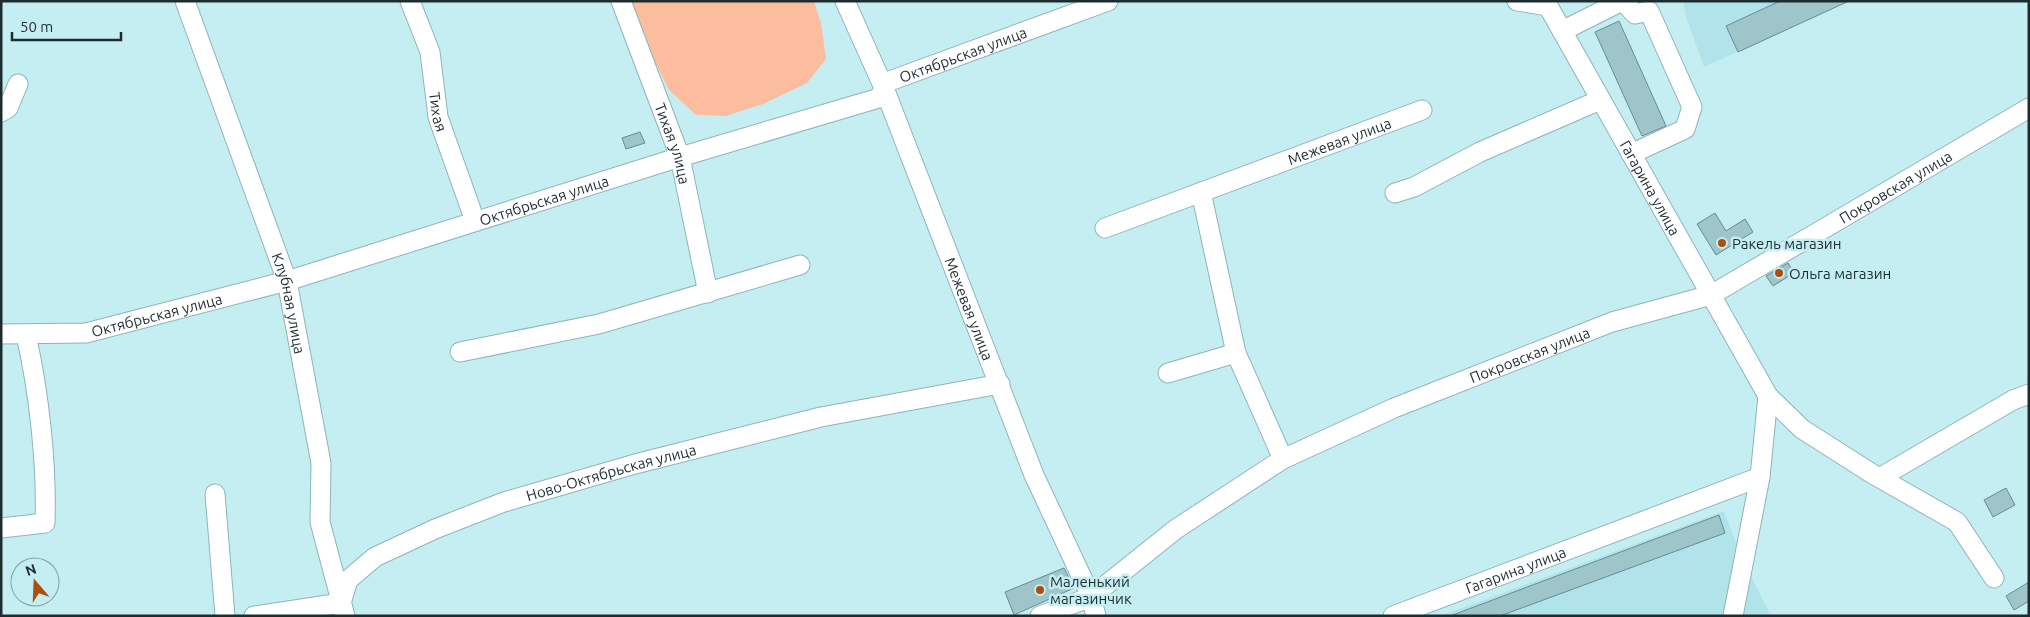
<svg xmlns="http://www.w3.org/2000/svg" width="2030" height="617" font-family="Ubuntu,sans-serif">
<rect width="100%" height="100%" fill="#c5eef3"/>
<path fill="#b1e4ea" d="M1683,1H1848L1704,67L1686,17Z
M1724,511L1744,563L1771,616H1440Z"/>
<path fill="#fcbc9e" d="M630,1H814L821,23L826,59L807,83L763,104L726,116L696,115L669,90L648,48Z"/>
<path fill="#9dc5ca" stroke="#668c91" d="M1780,1H1849L1738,52L1726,26Z
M1619,21L1666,126L1642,136L1595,32Z
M640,132L645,143L626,149L622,138Z
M1715,213L1726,231L1745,219L1753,232L1716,255L1697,224Z
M1788,263L1794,273L1773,286L1766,276Z
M2006,488L2015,505L1993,517L1984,500Z
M1719,515L1725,533L1500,616H1450Z
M1064,568L1074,588L1014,615L1005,592Z
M2029,582V601L2014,610L2006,596Z"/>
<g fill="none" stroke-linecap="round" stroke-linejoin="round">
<g stroke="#8db4b9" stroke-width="21">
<g id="minor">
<path id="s1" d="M185,1L287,281L321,463L320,522L345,616"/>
<path id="s2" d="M410,1L430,52L438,117L475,221"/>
<path id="s3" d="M621,1L680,157L708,293"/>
<path id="s4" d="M845,1L884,88L1034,475L1091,597L1096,616"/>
<path id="s5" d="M1517,1L1548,6L1768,396L1802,429L1871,473L1957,522L1994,578"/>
<path d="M1623,1L1635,14L1649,11L1692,107L1685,129L1631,154"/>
<path d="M1562,31L1622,1"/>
<path d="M1,112L8,108L18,84"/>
<path d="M1201,192L1236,353L1283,459"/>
<path d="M1395,193L1414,187L1480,152L1600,100"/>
<path id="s6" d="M1105,228L1422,110"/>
<path id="s7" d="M1,334L86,333L287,281L680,157L879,98L887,82L1108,1"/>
<path d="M460,352L599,324L800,265"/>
<path d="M1168,373L1236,353"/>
<path d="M1881,477L2013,400L2029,394"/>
<path d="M215,494L225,616"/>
<path d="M1,528L45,523C47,464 39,392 26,335"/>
<path id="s8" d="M254,616L341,603L348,580L375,557L435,529L504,502L635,464L821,417L1000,384"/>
<path id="s9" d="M1040,616L1091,597L1176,529L1283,459L1394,408L1612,322L1711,295L2029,108"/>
<path id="s10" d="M1393,616L1760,477L1768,396"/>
<path d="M1733,616L1760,477"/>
</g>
</g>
<use href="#minor" stroke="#fff" stroke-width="19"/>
</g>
<g fill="#af4d0f" stroke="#c5eef3" stroke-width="2">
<circle cx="1722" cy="243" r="5"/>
<circle cx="1779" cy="273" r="5"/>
<circle cx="1040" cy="590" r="5"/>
</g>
<g text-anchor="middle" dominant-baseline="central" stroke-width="5" stroke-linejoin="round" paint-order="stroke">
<g font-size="15" fill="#1d2d2f" stroke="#c5eef3">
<text stroke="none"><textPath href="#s7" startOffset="1011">Октябрьская улица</textPath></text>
<text stroke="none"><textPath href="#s2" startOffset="115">Тихая</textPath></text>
<text stroke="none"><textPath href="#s6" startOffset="250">Межевая улица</textPath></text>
<text stroke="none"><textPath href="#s3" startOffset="152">Тихая улица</textPath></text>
<text stroke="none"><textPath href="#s9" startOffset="964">Покровская улица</textPath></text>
<text stroke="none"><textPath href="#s5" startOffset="240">Гагарина улица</textPath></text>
<text stroke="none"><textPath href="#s7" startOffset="562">Октябрьская улица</textPath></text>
<text stroke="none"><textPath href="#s1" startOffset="320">Клубная улица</textPath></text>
<text stroke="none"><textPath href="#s4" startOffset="332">Межевая улица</textPath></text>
<text stroke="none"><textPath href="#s7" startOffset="158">Октябрьская улица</textPath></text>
<text stroke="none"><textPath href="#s9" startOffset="559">Покровская улица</textPath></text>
<text stroke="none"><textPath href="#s8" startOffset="399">Ново-Октябрьская улица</textPath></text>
<text stroke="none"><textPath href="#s10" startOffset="131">Гагарина улица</textPath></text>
</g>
<g font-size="15" fill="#1d2d2f" stroke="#c5eef3" text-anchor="start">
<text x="1732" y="243">Ракель магазин</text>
<text x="1789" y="273">Ольга магазин</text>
<text x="1050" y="581">Маленький<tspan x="1050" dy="17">магазинчик</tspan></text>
</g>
</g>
<rect width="2030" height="617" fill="none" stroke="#1d2d2f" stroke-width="5"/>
<g transform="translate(35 582) rotate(341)"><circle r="24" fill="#c5eef3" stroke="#82a1a5"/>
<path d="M0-4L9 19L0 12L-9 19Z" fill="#af4d0f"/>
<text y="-8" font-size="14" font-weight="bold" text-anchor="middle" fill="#1d2d2f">N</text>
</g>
<path d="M12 32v8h109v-8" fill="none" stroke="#1d2d2f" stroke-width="2.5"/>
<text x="20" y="32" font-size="15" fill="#1d2d2f" stroke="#c5eef3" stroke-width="4" paint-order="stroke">50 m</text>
</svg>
